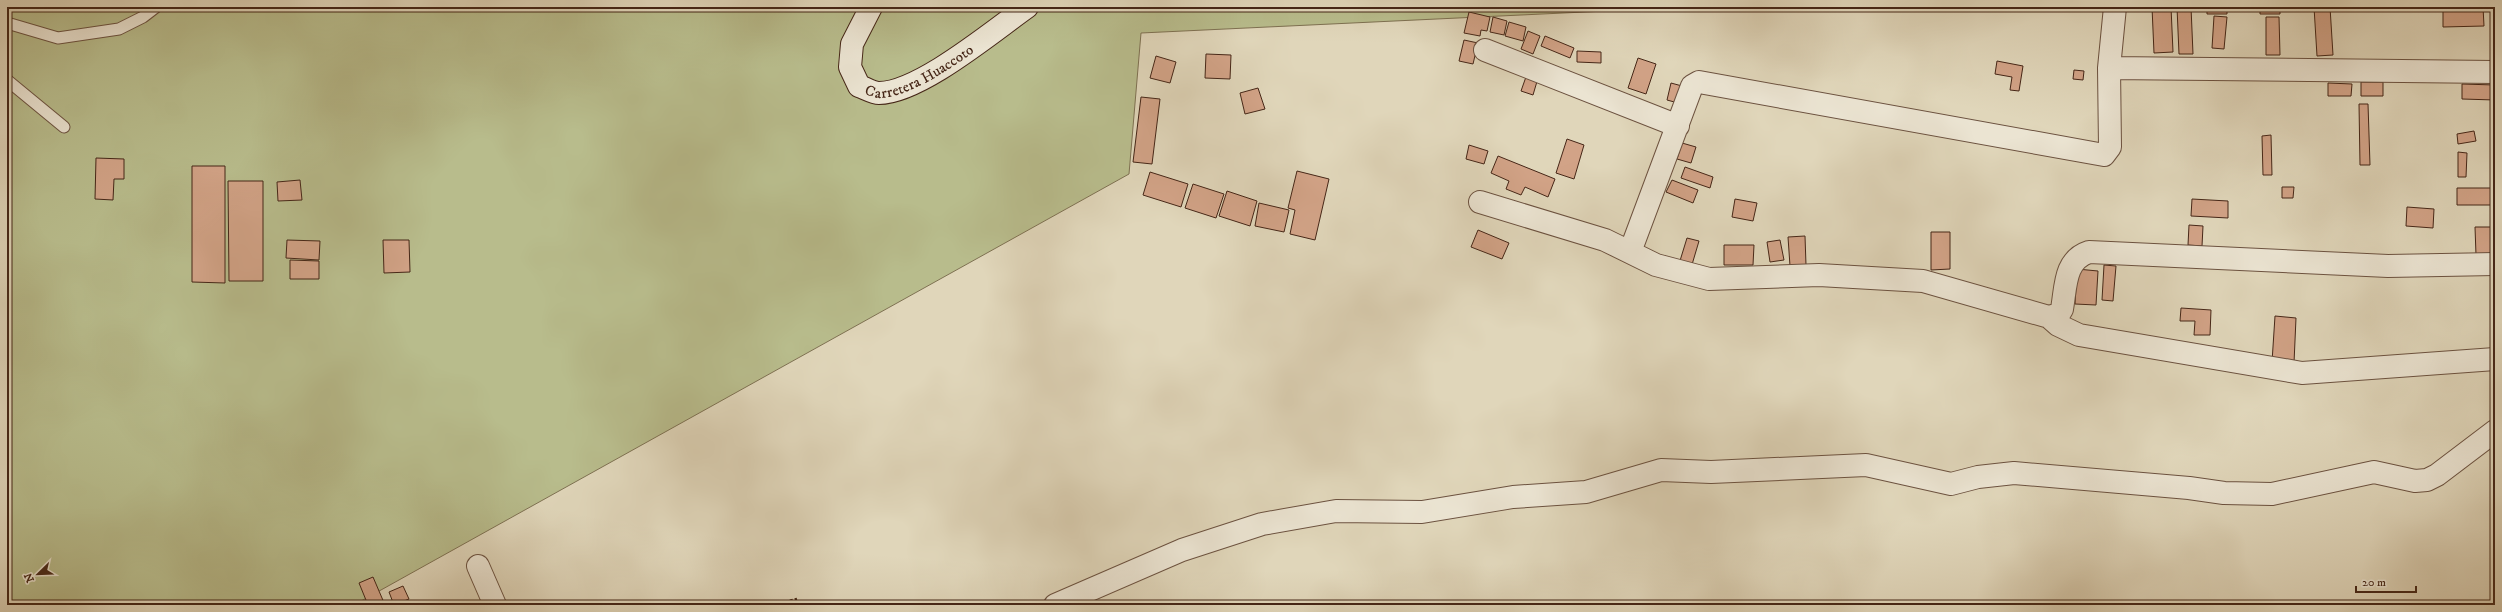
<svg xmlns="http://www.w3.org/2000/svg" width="2502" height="612" font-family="'IM FELL DW Pica',serif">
<rect width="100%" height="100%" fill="#e0d6ba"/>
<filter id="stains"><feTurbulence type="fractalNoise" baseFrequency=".005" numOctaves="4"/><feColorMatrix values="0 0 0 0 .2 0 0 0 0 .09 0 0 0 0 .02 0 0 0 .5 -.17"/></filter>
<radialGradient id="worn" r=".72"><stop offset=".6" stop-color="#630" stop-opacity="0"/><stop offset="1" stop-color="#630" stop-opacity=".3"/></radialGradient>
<path fill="#b8bc8c" stroke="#7e7152" d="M7,7H1690L1141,33L1129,174L354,605H7Z"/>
<path fill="#d2a387" stroke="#452617" d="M2152,7H2171L2173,52L2154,53Z
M2177,7H2191L2193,54H2179Z
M2207,7H2227V14H2207Z
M2260,7H2280V14H2260Z
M2314,7H2330L2333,55L2317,56Z
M2443,7H2483L2484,26L2443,27Z
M1469,12L1490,17L1487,31L1481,30L1480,36L1464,33Z
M2214,16L2227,17L2224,49L2212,48Z
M1493,17L1507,21L1504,35L1490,32Z
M2266,17H2279L2280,55H2266Z
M1509,22L1526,27L1523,41L1505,36Z
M1528,31L1540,36L1533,54L1521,49Z
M1545,36L1574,48L1570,58L1541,46Z
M1464,40L1478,43L1473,64L1459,61Z
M1577,51L1601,52V63L1577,62Z
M1206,54L1231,55L1230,79L1205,78Z
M1156,56L1176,62L1170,83L1150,78Z
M1638,58L1656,64L1646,94L1628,88Z
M1997,61L2023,66L2019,91L2010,90L2012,77L1995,74Z
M2074,70L2084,71L2083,80L2073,79Z
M1527,74L1538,78L1533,95L1521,91Z
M2361,82H2383V96H2361Z
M1671,83L1682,86L1678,103L1667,100Z
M2328,83L2352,84L2351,96H2328Z
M2462,84L2495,85V100L2462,99Z
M1258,88L1265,109L1245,114L1240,93Z
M1141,97L1160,99L1152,164L1133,162Z
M2359,104H2368L2370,165H2360Z
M2474,131L2476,141L2458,144L2457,134Z
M2271,135L2272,175H2263L2262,136Z
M1567,139L1584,145L1574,179L1556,173Z
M1682,143L1696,147L1691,163L1677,159Z
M1469,145L1488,151L1484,164L1466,159Z
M2458,152L2467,153L2466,177H2458Z
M1498,156L1555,179L1548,197L1525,187L1521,195L1506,189L1509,181L1491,173Z
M96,158L124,159V179H114L113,200L95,199Z
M192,166H225V283L192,282Z
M1685,167L1713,177L1710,188L1681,178Z
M1297,171L1329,179L1315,240L1290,234L1295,210L1288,208Z
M1150,172L1188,184L1181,207L1143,195Z
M300,180L302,200L278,201L277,182Z
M1672,180L1698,190L1693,203L1666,192Z
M228,181H263V281H229Z
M1193,184L1224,194L1216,218L1185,208Z
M2282,187H2294L2293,198H2282Z
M2457,188H2495V205H2457Z
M1227,191L1257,201L1250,226L1219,216Z
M1735,199L1757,203L1753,221L1732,217Z
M2192,199L2228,201V218L2191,216Z
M1259,203L1289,210L1284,232L1255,226Z
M2407,207L2434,209L2433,228L2406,226Z
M2189,225L2203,226L2202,246L2188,245Z
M2475,227H2495V255H2476Z
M1478,230L1509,243L1502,259L1471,247Z
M1931,232H1950V269L1931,270Z
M1805,236L1806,265L1790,266L1788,237Z
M1687,238L1699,241L1691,268L1679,264Z
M287,240L320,241L319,260L286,258Z
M383,240H409L410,272L384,273Z
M1780,240L1784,260L1770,262L1767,242Z
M1724,245H1754L1753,265H1724Z
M290,260L319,261V279H290Z
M2104,265L2116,266L2113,301L2102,300Z
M2077,269L2098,271L2096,305L2075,304Z
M2181,308L2211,310L2210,335H2194L2195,321H2180Z
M2275,316L2296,318L2294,363L2272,362Z
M373,577L385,605H368L359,583Z
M403,586L409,599L394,605L389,592Z"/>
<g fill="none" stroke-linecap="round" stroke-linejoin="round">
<g stroke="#6c5240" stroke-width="13">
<path id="lane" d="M7,23L58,38L119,29L143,17L156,7
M7,80L64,127"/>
</g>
<g stroke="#6c5240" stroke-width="24">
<path id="street" d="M1485,50L1678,126
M2109,68L2495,72
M1480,202L1605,240L1656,265L1709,279L1819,275L1923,281L2049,317L2059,314L2062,309C2066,287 2064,260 2089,252L2388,266L2495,264
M1630,252L1692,86L1699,82L2104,155L2110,147L2109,68L2115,7
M2049,317L2058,325L2079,335L2302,373L2495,359
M478,566L495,605
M1055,605L1182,550L1262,524L1336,511L1422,512L1513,497L1586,492L1661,470L1711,472L1866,465L1951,484L1978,477L2014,473L2189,488L2224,493L2272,494L2374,472L2415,481L2427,480L2437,475L2495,431"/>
</g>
<g stroke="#452617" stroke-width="24">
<g id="secondary">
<path id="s1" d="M871,7L852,44L850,67L859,86C865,88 873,93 879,93C919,93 993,31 1027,7"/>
</g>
</g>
<path stroke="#452617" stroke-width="2.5" stroke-dasharray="3 2" stroke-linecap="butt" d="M781,605L785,602L797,599"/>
<use href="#lane" stroke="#ebe4d2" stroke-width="11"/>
<use href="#street" stroke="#ebe4d2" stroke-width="22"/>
<use href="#secondary" stroke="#ebe4d2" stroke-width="22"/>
</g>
<g text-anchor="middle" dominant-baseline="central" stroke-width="3" stroke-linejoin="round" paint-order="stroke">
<g font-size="15" fill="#452617" stroke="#ebe4d2">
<text stroke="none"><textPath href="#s1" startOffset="152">Carretera Huaccoto</textPath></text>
</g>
</g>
<rect width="2502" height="612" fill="none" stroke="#e0d6ba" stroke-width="24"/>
<rect x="8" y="8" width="2486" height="596" fill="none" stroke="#452617" stroke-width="2"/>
<rect x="12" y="12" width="2478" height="588" fill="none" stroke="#452617"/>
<g transform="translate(38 574) rotate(247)" stroke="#ebe4d2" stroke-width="3" paint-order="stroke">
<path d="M0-3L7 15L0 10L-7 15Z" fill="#452617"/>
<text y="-6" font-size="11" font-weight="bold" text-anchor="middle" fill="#452617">N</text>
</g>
<path d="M2356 586v6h60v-6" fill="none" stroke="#452617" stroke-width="2"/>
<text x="2362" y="586" font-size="12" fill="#452617" stroke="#ebe4d2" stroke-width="3" paint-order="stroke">20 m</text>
<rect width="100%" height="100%" filter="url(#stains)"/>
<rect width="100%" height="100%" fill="url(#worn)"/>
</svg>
